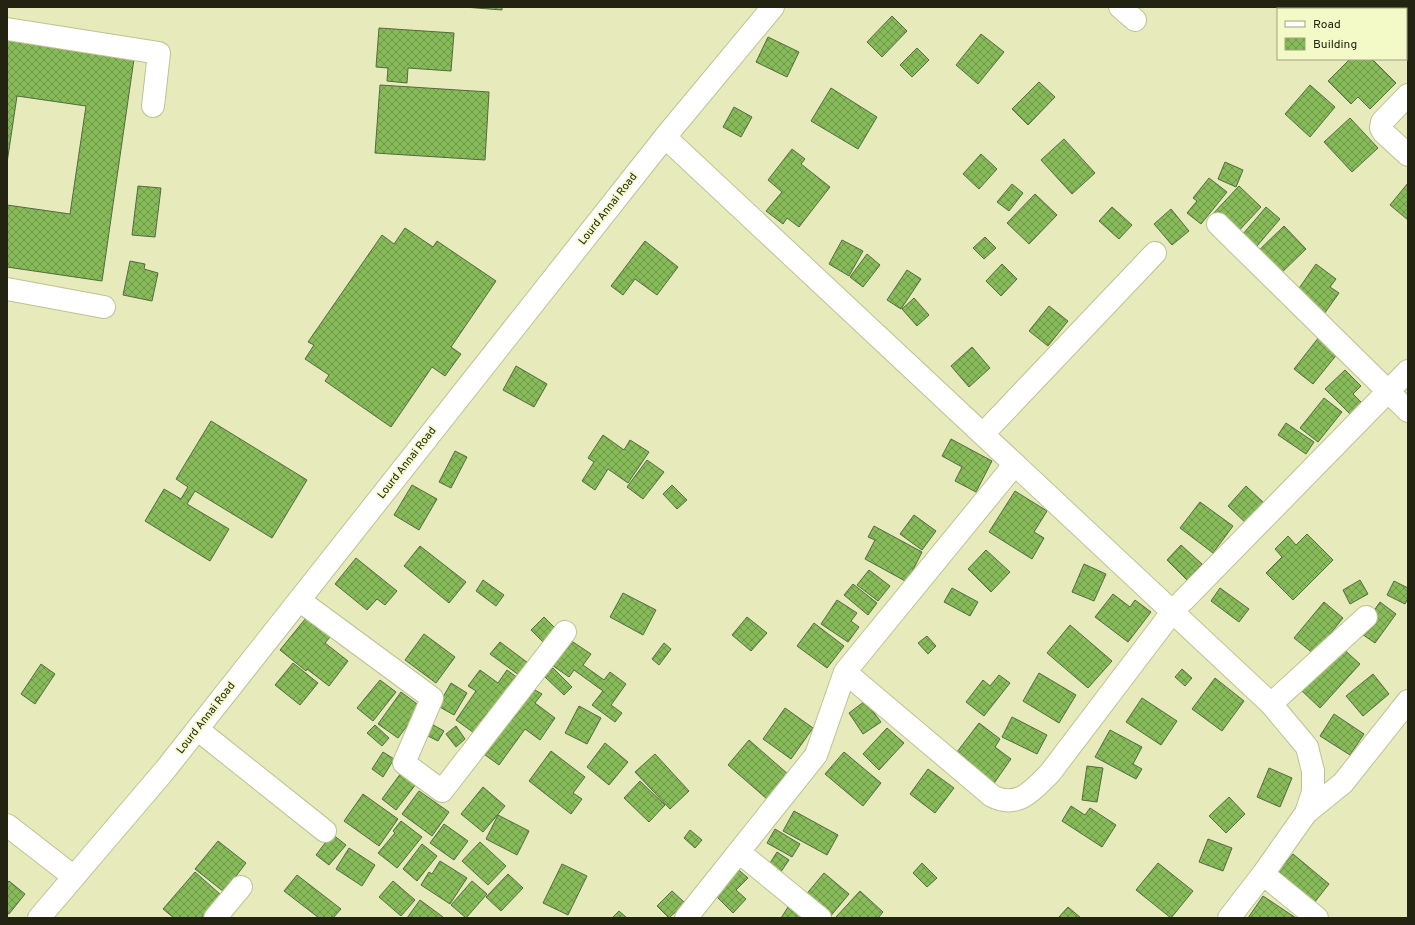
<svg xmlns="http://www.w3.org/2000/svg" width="1415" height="925" font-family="Overpass,sans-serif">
<defs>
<pattern id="building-cross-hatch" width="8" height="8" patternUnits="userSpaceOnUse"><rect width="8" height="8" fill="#87ba58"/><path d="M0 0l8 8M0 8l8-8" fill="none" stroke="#6e9747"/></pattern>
</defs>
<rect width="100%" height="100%" fill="#e7ebbb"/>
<path fill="url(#building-cross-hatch)" stroke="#546943" d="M464,7H502V10Z
M892,16L907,31L882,57L867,42Z
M7,26L136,45L102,281L7,267V205L70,214L86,106L17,96L7,163Z
M379,28L454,33L451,71L408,68L407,83L387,81L388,68L376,67Z
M981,34L1004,52L978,84L956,65Z
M768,37L799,52L787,77L756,62Z
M917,48L929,60L912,77L900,65Z
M1350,59H1372L1396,83L1370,109L1358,97L1351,104L1328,81Z
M1039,82L1055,97L1028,125L1012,109Z
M380,85L489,92L485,160L375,153Z
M1310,85L1335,107L1310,137L1285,114Z
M831,88L877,117L858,149L811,121Z
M734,107L752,117L741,137L723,127Z
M1350,118L1378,148L1352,172L1324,142Z
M1064,139L1095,173L1072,194L1041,160Z
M792,149L805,159L801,164L830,187L799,227L787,218L783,224L766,211L782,192L768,180Z
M981,154L997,169L979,189L963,174Z
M1225,162L1243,170L1236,187L1218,179Z
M1209,178L1227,192L1201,224L1187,213L1197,201L1193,198Z
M1408,183V220L1390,205Z
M1012,184L1023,193L1009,211L997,202Z
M138,186L161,188L155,237L132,235Z
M1239,186L1261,207L1233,237L1211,216Z
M1035,194L1057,215L1029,244L1007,223Z
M1112,207L1132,225L1119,239L1099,221Z
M1266,207L1280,219L1251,253L1237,241Z
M1171,209L1189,231L1172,245L1154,224Z
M1284,226L1306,249L1275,279L1253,256Z
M405,228L433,247L437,241L496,281L451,347L461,354L445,376L432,367L391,427L325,381L329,375L305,359L314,345L308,342L382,235L394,244Z
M985,237L996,248L984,259L973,248Z
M842,240L863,251L849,276L829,264Z
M645,241L678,267L657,295L635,279L623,295L611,286Z
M867,254L880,265L863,287L850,277Z
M130,261L145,264L144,269L158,273L152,301L123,295Z
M1002,264L1017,279L1001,296L986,281Z
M1316,264L1336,279L1330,287L1339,293L1324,314L1295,294Z
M907,270L921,279L901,309L887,300Z
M914,298L929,315L917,326L902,309Z
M1049,306L1068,321L1048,346L1029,331Z
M1319,337L1338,353L1313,384L1294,369Z
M972,347L990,368L969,387L951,366Z
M516,366L547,384L534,407L503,390Z
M1345,370L1361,386L1353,394L1363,404L1352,416L1325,389Z
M1324,398L1342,412L1318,442L1300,428Z
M211,421L307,480L272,538L195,491L187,504L229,529L210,561L145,521L164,489L181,499L188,487L176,479Z
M1286,423L1314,442L1306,454L1278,435Z
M603,435L624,450L630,440L649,452L628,483L608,469L595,490L582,481L594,462L588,458Z
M951,439L992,461L976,492L955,481L962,467L942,456Z
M455,451L467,457L451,488L439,482Z
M647,460L664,472L643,499L627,487Z
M412,485L437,499L419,530L394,515Z
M672,485L687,500L677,509L663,494Z
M1246,486L1266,505L1248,525L1228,506Z
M1015,491L1047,511L1034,532L1044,538L1032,559L989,532Z
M1200,502L1233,526L1213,553L1180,528Z
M914,515L936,531L922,550L900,534Z
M874,526L922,552L907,582L865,559L875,540L868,537Z
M1307,534L1333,560L1293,600L1266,573L1282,557L1275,549L1288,536L1296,545Z
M1181,545L1202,564L1187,580L1167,560Z
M420,546L466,582L449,603L404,566Z
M986,550L1010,572L991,592L968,569Z
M356,558L397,591L385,605L377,599L367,610L335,584Z
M1084,564L1106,574L1094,601L1072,592Z
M869,570L890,586L878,601L857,585Z
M483,580L504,595L496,606L476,591Z
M1360,580L1368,594L1350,604L1343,590Z
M1394,581L1408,588V598L1405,604L1387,595Z
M853,584L877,603L868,615L844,595Z
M952,588L978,602L970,616L944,602Z
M1220,588L1249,609L1239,622L1211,601Z
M623,593L656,610L643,635L610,617Z
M1113,594L1130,607L1135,600L1151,612L1128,642L1095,617Z
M837,600L857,613L851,621L859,627L848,642L821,624Z
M1324,602L1343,618L1314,654L1294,638Z
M1380,602L1396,614L1375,643L1359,632Z
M544,617L557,630L544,643L531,630Z
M747,617L767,633L751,651L732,635Z
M306,618L330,637L325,643L348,661L329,686L307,669L306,671L280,650Z
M814,623L844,646L827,668L797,646Z
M1070,625L1112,661L1088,688L1047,653Z
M424,634L455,657L436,683L405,660Z
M927,636L936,646L928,654L918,643Z
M570,640L591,654L583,665L604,680L610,672L626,684L611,705L622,713L615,722L592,705L603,691L574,670L569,677L552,665Z
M500,642L532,666L523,678L490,654Z
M664,643L671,649L659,665L652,659Z
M1340,646L1360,664L1320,708L1300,689Z
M293,663L318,683L300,705L275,685Z
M41,664L55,674L35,704L21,694Z
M553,668L572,687L564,695L544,676Z
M1182,669L1192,678L1185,686L1175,677Z
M480,670L498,683L507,670L518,678L477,735L456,720L476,691L468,686Z
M1039,673L1076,695L1059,723L1023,701Z
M1373,674L1389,694L1363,716L1346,696Z
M999,675L1010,683L984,716L966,702L983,680L990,686Z
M1215,678L1244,701L1222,731L1192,709Z
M380,680L396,692L373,721L357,708Z
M451,683L467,693L454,715L438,706Z
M533,689L542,694L535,703L555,718L540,740L525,729L499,765L481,752Z
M401,692L421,707L398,738L378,724Z
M1142,698L1177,721L1161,745L1126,722Z
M865,701L881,722L863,734L849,713Z
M579,706L601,718L587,744L565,733Z
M785,708L813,728L791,759L763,739Z
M1334,714L1364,734L1350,755L1320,736Z
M1012,717L1047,735L1037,754L1002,737Z
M428,722L444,731L438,741L422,733Z
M979,723L1000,739L995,747L1011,759L990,789L951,760Z
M375,725L389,738L382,746L367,733Z
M456,726L465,739L456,747L446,734Z
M887,728L904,743L879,770L863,754Z
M1110,730L1142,747L1133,764L1142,769L1136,779L1095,757Z
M749,740L789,775L767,799L728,765Z
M605,743L628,762L609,785L587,767Z
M551,751L585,777L573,793L582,799L571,814L529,781Z
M383,752L394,759L383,777L372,769Z
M844,752L881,783L863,806L825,774Z
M655,754L689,791L670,809L635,772Z
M1087,766L1103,768L1097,802L1082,800Z
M1269,768L1292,778L1280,807L1257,797Z
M928,769L954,788L935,813L910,794Z
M401,773L416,784L396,810L382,799Z
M640,781L665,805L649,822L624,798Z
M483,787L505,806L483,832L461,814Z
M419,791L449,812L432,836L402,814Z
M363,794L398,819L379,846L344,821Z
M1229,797L1245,814L1226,833L1209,816Z
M1071,806L1085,815L1090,808L1116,825L1102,847L1062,821Z
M794,811L838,835L827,855L783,831Z
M498,815L529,831L517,855L486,839Z
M401,821L422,837L397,868L378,853L395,833L393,831Z
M444,824L468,841L454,860L430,843Z
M775,829L800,844L792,857L767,843Z
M690,830L702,840L695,848L684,838Z
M332,834L346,845L329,865L316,855Z
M1208,839L1232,848L1223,871L1199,862Z
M218,841L246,863L224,892L195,869Z
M480,842L506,866L488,885L462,861Z
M422,844L437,856L417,881L403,869Z
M349,848L375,865L362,886L336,869Z
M777,852L789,860L776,879L765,871Z
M1293,854L1329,884L1314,903L1277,873Z
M440,861L467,878L450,904L421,885L429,872L432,874Z
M922,863L937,878L927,887L913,873Z
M1158,863L1193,891L1171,918L1136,890Z
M562,864L587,876L568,915L543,903Z
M734,866L748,878L736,890L746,899L733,913L710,890Z
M195,872L221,895L201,918H174L163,909Z
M824,873L849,894L829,918L804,897Z
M508,874L523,888L501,911L486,897Z
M297,875L341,909L333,918H319L284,891Z
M9,881L25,894L9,914L7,913V884Z
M393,881L415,900L401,916L379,897Z
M472,881L487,894L466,918L451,905Z
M672,891L685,903L669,918L657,906Z
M860,891L883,912L878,918H837L836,917Z
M1263,896L1296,918H1248Z
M420,900L443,917L442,918H407Z
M790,904L811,918H781Z
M1068,907L1081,918H1058Z
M619,911L627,918H612Z"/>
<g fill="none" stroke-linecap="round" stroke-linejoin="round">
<g stroke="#bec293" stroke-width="24">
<path id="minor" d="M1120,7L1135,20
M7,29L159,53L153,106
M1408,95L1382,122L1381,128L1384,133L1408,155
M665,137L1271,704L1307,747L1313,771V792L1306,813L1263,874L1229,918
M1218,224L1408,411
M7,289L104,307
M983,434L1155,253
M299,600L432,698L404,763L442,791L565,632
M845,672L992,796C1018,809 1032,791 1050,773L1173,611L1408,371
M1271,704L1366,617
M197,729L325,831
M1306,813L1343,783L1408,701
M7,825L74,877
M739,852L820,918
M1263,874L1317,918
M39,918L165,770L665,137L773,7
M215,918L241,887
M686,918L816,755L845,672L1015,464"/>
</g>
<use href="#minor" stroke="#fff" stroke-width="22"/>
</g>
<g text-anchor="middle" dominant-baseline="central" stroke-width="3.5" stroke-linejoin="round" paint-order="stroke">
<g font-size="11" fill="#222311" stroke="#f4f9c8">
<text transform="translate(608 209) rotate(-52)">Lourd Annai Road</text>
<text transform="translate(407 463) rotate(-52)">Lourd Annai Road</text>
<text transform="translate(206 718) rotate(-52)">Lourd Annai Road</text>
</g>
</g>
<rect width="1415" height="925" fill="none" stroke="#222311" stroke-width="16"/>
<rect x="1277" y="8" width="130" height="52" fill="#f4f9c8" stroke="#a0a37f"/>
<rect x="1285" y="21" width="20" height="6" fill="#ffffff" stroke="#a0a37f"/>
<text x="1313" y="28" font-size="12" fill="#222311">Road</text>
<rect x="1285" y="38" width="20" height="12" fill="url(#building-cross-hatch)" stroke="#a0a37f"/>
<text x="1313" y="48" font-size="12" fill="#222311">Building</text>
</svg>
